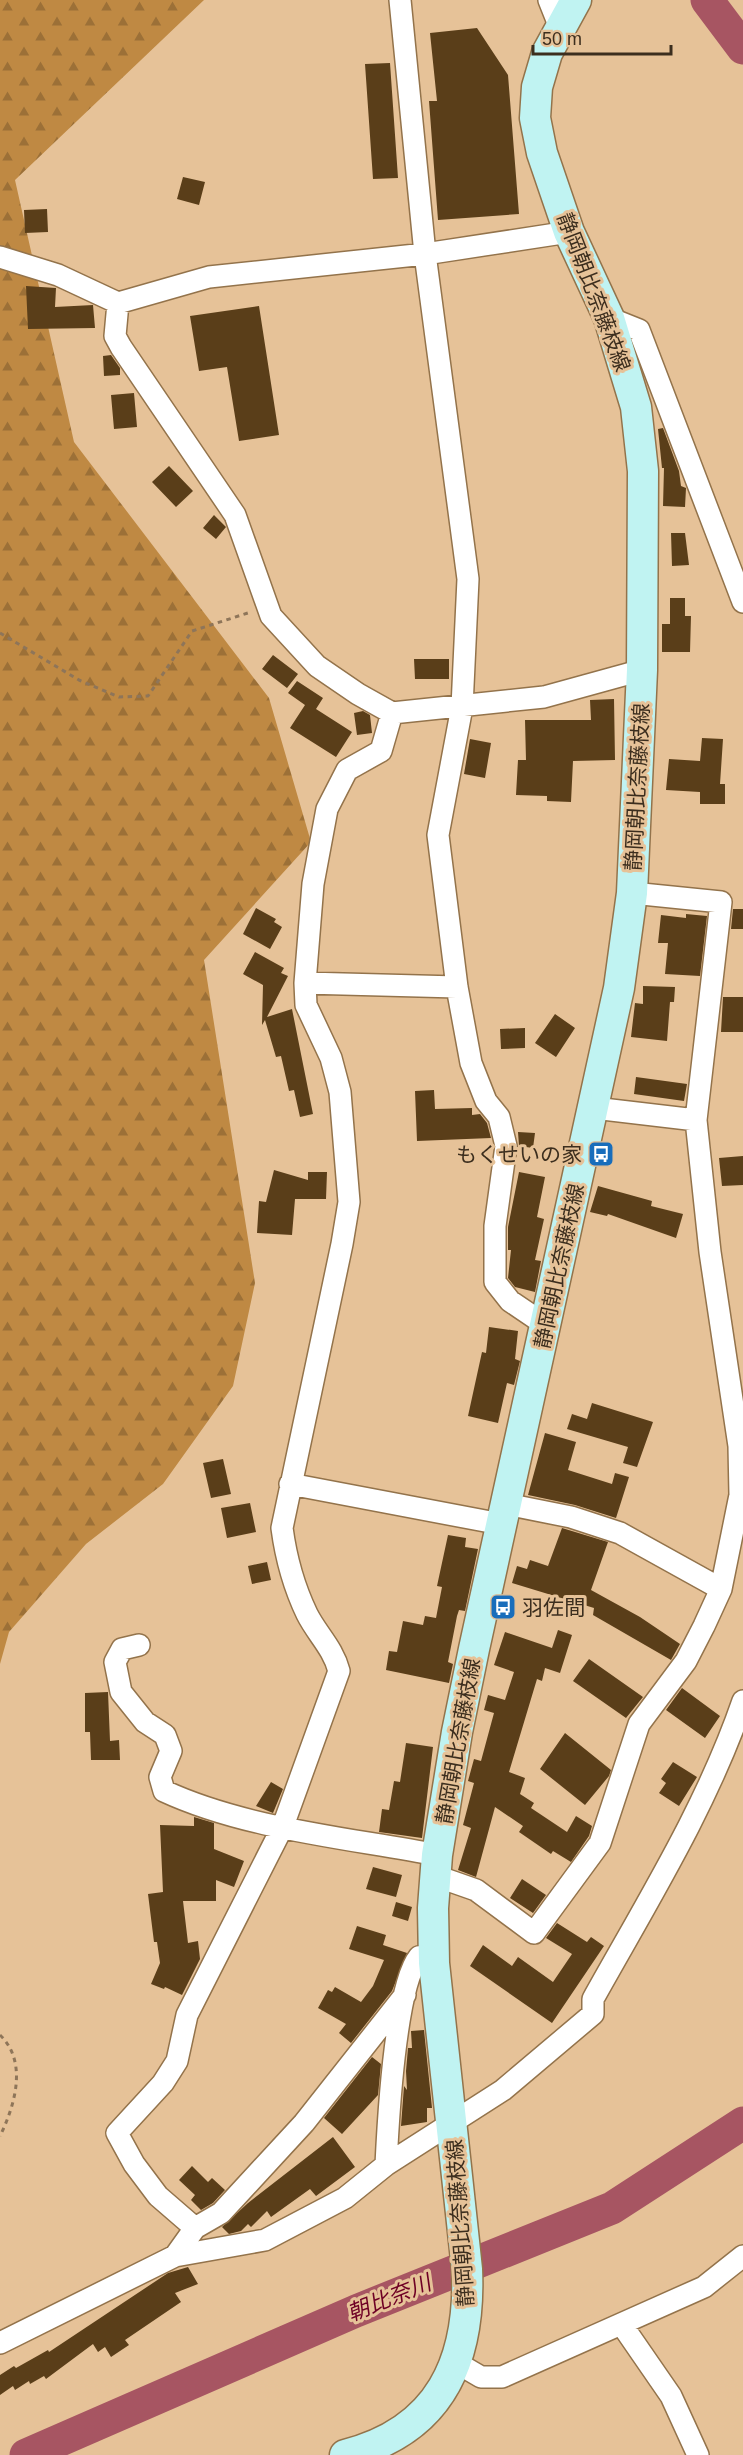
<svg xmlns="http://www.w3.org/2000/svg" width="743" height="2455" font-family="Helvetica,'Noto Sans JP',sans-serif">
<defs>
<pattern id="forest-firs" width="22" height="20" patternUnits="userSpaceOnUse" patternTransform="scale(1.5)"><rect width="22" height="20" fill="#bf8943"/><path d="M5 1l3.5 6h-7zM16 11l3.5 6h-7z" fill="#9c7037"/></pattern>
</defs>
<rect width="100%" height="100%" fill="#e6c298"/>
<path fill="url(#forest-firs)" d="M0,0H204L15,180L74,442L269,698L311,842L204,960L255,1283L233,1386L163,1484L86,1544L9,1632L0,1664Z"/>
<g fill="none" stroke-linecap="round" stroke-linejoin="round">
<path stroke="#a75562" stroke-width="33" d="M707,0L743,48
M26,2455L356,2311L612,2208L743,2123"/>
</g>
<path fill="#5a3e19" d="M477,28L508,75L519,214L438,220L429,101H437L430,33Z
M390,63L398,178L373,179L365,64Z
M183,177L205,182L199,205L177,199Z
M47,209L48,232L25,233L24,210Z
M26,286L56,288L55,307L93,305L95,328L28,329Z
M259,306L279,435L239,441L227,367L199,371L190,316Z
M111,355L120,368V375L104,376L103,356Z
M134,393L137,427L114,429L111,395Z
M663,428L679,471L681,486L686,488L685,507L663,506L664,468H662L658,429Z
M169,466L193,491L176,507L152,482Z
M214,515L226,527L216,539L203,528Z
M671,533H685L689,565L672,566Z
M670,598H685V616H691L690,652H662V624H670Z
M273,655L298,674L287,688L262,669Z
M414,659H449V679H415Z
M297,681L323,698L316,709L352,732L336,757L290,728L305,705L288,693Z
M614,699L615,760L573,761L571,802L547,801V796L516,795L518,760H526L525,720H591L590,700Z
M363,711L370,715L372,733L357,735L354,713Z
M702,738L723,739L720,784H725V804H700V792L666,790L669,759L700,761Z
M470,739L491,743L485,778L464,774Z
M256,908L276,919L274,922L282,927L270,949L243,934Z
M733,909H743V929H731Z
M686,914L707,916L700,976L665,974L668,943H658L661,915L686,918Z
M255,952L284,968L281,973L288,976L267,1017L292,1009L313,1114L300,1117L294,1090L289,1091L281,1056L276,1057L265,1020L262,1025L263,985L243,974Z
M643,986L675,987L674,1002H670L667,1041L631,1037L635,1003L643,1004Z
M723,997H743V1032H721Z
M555,1014L575,1028L556,1057L535,1043Z
M525,1028V1048L501,1049L500,1029Z
M636,1077L687,1084L684,1101L634,1094Z
M434,1090L435,1109L472,1108V1115L480,1114L487,1123L491,1138L417,1141L415,1091Z
M518,1132L535,1133L533,1148L519,1146Z
M743,1156V1185L722,1186L719,1158Z
M274,1170L308,1180V1172H327L326,1199H295L292,1235L257,1233L259,1201L266,1202Z
M519,1172L545,1177L537,1217L544,1219L535,1260L541,1261L535,1292L515,1287L508,1278L511,1250H508V1227Z
M598,1186L652,1201L651,1206L683,1214L676,1238L608,1214L607,1216L590,1212Z
M489,1327L518,1331L515,1359L520,1361L514,1385L507,1383L498,1423L468,1416L482,1352L486,1353Z
M592,1403L653,1422L637,1467L623,1463L628,1447L567,1429L572,1414L587,1419Z
M545,1433L576,1442L568,1470L612,1484L615,1473L629,1477L616,1518L575,1505L528,1495Z
M223,1459L231,1494L211,1498L203,1463Z
M250,1503L256,1532L227,1538L221,1508Z
M562,1528L608,1542L591,1590L640,1617L680,1644L671,1660L593,1615L594,1608L512,1583L517,1566L527,1569L530,1560L548,1566Z
M448,1535L466,1538L465,1547L478,1549L465,1611L459,1610L457,1616L448,1662L453,1664L449,1683L386,1670L389,1651L397,1652L403,1621L423,1625L425,1616L436,1618L442,1587L437,1586Z
M267,1562L271,1580L252,1584L248,1566Z
M558,1630L572,1635L560,1673L545,1668L542,1681L537,1679L509,1772L525,1778L520,1794L534,1803L531,1808L567,1832L576,1816L592,1826L589,1836L571,1862L553,1851L551,1854L519,1832L523,1826L495,1807L476,1877L458,1870L471,1828L463,1825L474,1783L468,1781L474,1759L481,1761L494,1713L484,1710L488,1695L505,1700L514,1672L494,1665L505,1632L552,1648Z
M589,1659L643,1697L626,1718L573,1681Z
M682,1688L720,1716L705,1738L666,1710Z
M108,1692L110,1741L119,1740L120,1760H91L90,1732H85V1693Z
M565,1733L611,1770L609,1776L585,1805L540,1769Z
M406,1743L433,1747L422,1838L379,1832L382,1809L389,1810L394,1781L400,1782Z
M673,1762L697,1777L679,1806L659,1793L666,1783L661,1779Z
M271,1782L283,1789L273,1813L256,1806Z
M194,1817L214,1823V1849L244,1861L234,1887L216,1880V1901H183L188,1943L198,1941L200,1959L182,1995L165,1987L164,1989L151,1984L160,1963L157,1942H154L148,1894L163,1892L160,1825L194,1826Z
M373,1867L402,1875L396,1897L366,1889Z
M522,1879L546,1895L533,1913L510,1898Z
M396,1902L412,1907L408,1921L392,1916Z
M557,1923L587,1942L591,1937L604,1946L552,2023L470,1966L483,1945L512,1966L518,1957L553,1982L572,1954L546,1938Z
M357,1926L386,1935L383,1945L407,1953L392,1991L351,2043L339,2033L346,2024L318,2008L328,1990L332,1992L335,1987L361,2002L373,1986L384,1960L349,1949Z
M424,2030L432,2108H427V2122L401,2126L404,2086L407,2090L406,2071L408,2048H412L411,2031Z
M372,2057L381,2064L378,2095L342,2134L324,2118Z
M333,2137L355,2167L316,2196L310,2189L271,2217L267,2211L251,2227L248,2224L241,2231L229,2234L222,2227L248,2203Z
M192,2166L208,2182L212,2178L225,2190L213,2203L201,2210L191,2200L195,2195L179,2180Z
M188,2267L198,2284L175,2293L181,2302L125,2340L129,2345L111,2357L105,2347L98,2352L93,2344L46,2379L44,2376L30,2384L29,2381L15,2390L13,2386L0,2395V2375L14,2366L16,2368L48,2350L49,2352L168,2273Z"/>
<g fill="none" stroke-linecap="round" stroke-linejoin="round">
<g stroke="#93734b" stroke-width="24">
<path id="minor" d="M400,0L425,254L468,579L462,707L438,835L457,987L471,1063L486,1101L499,1117L506,1146L495,1226V1282L510,1301L547,1326
M549,0L559,25
M0,257L58,275L118,303L209,277L425,254L569,232
M118,303L115,336L121,347L235,515L271,616L317,666L358,694L392,713L544,697L642,670
M609,318L639,330L743,602
M305,983L457,987
M594,1108L696,1120
M290,1484L501,1524
M506,1504L571,1517L620,1533L721,1589
M139,1645L122,1649L115,1662L121,1692L145,1722L165,1735L171,1751L160,1777L164,1791C246,1829 349,1838 437,1855
M436,1876L476,1890L534,1933L600,1843L639,1724L686,1661L704,1626L721,1589L740,1495L739,1446L710,1252L696,1120L721,902L632,893
M386,2165C388,2123 395,1986 419,1957L434,1963
M195,2228L221,2213L304,2123L405,1995
M175,2256L195,2228L158,2196L134,2164L117,2133L163,2083L177,2061L187,2015L283,1826L339,1671C333,1648 317,1634 307,1614C294,1587 286,1558 282,1528L342,1244L349,1202L340,1092L331,1058L306,1005L305,983L313,884L327,809L347,770L381,751L392,713
M622,2325L671,2396L698,2455
M0,2343L175,2256L265,2240L345,2198L386,2165L503,2090L593,2014V1999C647,1902 707,1806 743,1701
M457,2363L481,2377H502L704,2287L743,2256"/>
</g>
<g stroke="#93734b" stroke-width="33">
<path id="secondary" d="M345,2455C440,2431 471,2361 467,2269L434,1963L433,1908L437,1855L457,1732L474,1649L619,988L632,893L642,670L643,471L636,407L609,318L569,232L542,153L535,118L537,87L547,53L576,0"/>
</g>
<path stroke="#8e7559" stroke-width="3" stroke-dasharray="4.5 4.5" stroke-linecap="butt" d="M0,633L79,680L119,697L148,696L192,631L251,612
M0,2035C28,2062 15,2105 0,2136"/>
<use href="#minor" stroke="#fff" stroke-width="21"/>
<use href="#secondary" stroke="#c0f3f2" stroke-width="30"/>
</g>
<defs>
<g id="bus-square" transform="scale(1.35)"><rect x="-9" y="-9" width="18" height="18" rx="4" fill="#186dbb" stroke="#e6c298"/><path d="M-5-6H5V4H4V6H2V4H-2V6H-4V4H-5ZM-3.5-4V0h7V-4ZM-3.5 1.2v1.5H-2V1.2ZM2 1.2v1.5H3.5V1.2Z" fill="#fff"/></g>
</defs>
<g fill-rule="evenodd">
<use href="#bus-square" x="601" y="1154"/>
<use href="#bus-square" x="503" y="1607"/>
</g>
<g text-anchor="middle" dominant-baseline="central" stroke-width="6" stroke-linejoin="round" paint-order="stroke">
<g font-size="21" fill="#3c2e1e" stroke="#e6c298">
<text transform="translate(594 292) rotate(69)">静岡朝比奈藤枝線</text>
<text transform="translate(637 787) rotate(-87)">静岡朝比奈藤枝線</text>
<text transform="translate(559 1266) rotate(-78)">静岡朝比奈藤枝線</text>
<text transform="translate(458 1741) rotate(-80)">静岡朝比奈藤枝線</text>
<text transform="translate(460 2223) rotate(-94)">静岡朝比奈藤枝線</text>
</g>
<g font-size="21" fill="#3c2e1e" stroke="#e6c298" text-anchor="end">
<text x="582" y="1154">もくせいの家</text>
<text x="522" y="1607" text-anchor="start">羽佐間</text>
</g>
<g font-size="22" font-style="italic" fill="#6e0025" stroke="#e6c298">
<text transform="translate(389 2298) rotate(-22)">朝比奈川</text>
</g>
</g>
<path d="M533 45v9h138v-9" fill="none" stroke="#3c2e1e" stroke-width="3"/>
<text x="542" y="45" font-size="18" fill="#3c2e1e" stroke="#e6c298" stroke-width="4.5" paint-order="stroke">50 m</text>
</svg>
